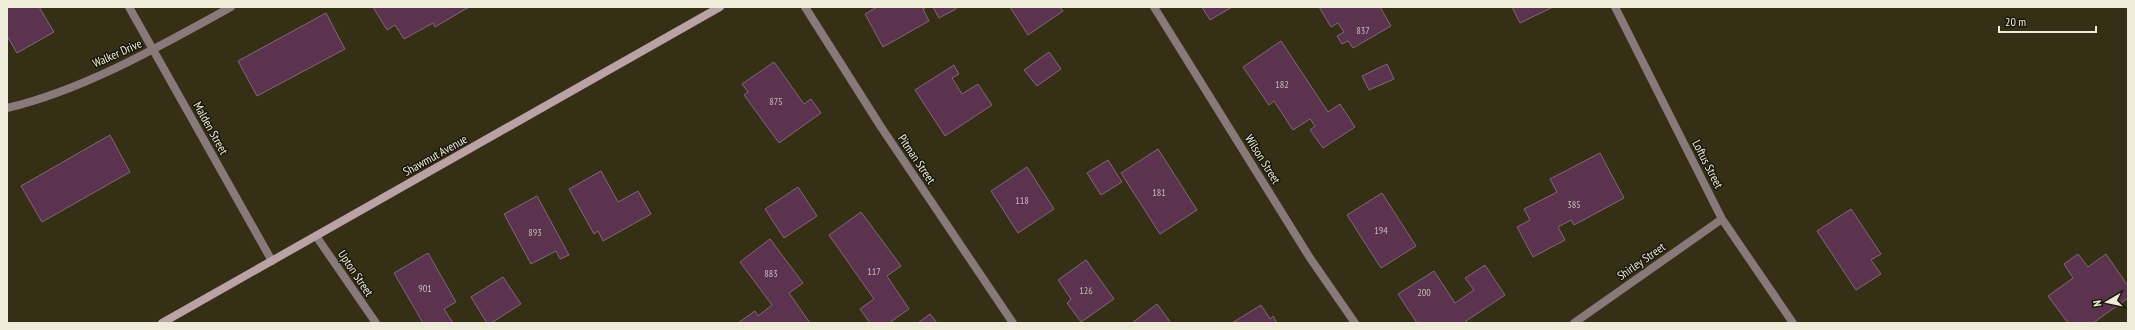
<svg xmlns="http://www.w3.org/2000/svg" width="2135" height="330" font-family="'PT Sans Narrow',sans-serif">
<rect width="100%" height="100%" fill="#353015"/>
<path fill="#5b334f" stroke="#826779" d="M7,7H39L54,32L17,53L7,36Z
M373,7H469L435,27L433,23L404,39L395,25L387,30Z
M877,7H927L923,9L929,21L883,47L865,14Z
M933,7H955L956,9L939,18Z
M1010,7H1060L1063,11L1028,35Z
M1202,7H1232L1210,20Z
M1319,7H1380L1391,26L1353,48L1348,41L1342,44L1337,36L1344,32L1338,23L1331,27Z
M1512,7H1553L1520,23Z
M326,13L345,49L257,96L238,61Z
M1281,41L1328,112L1340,104L1355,127L1323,148L1310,130L1315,126L1310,119L1293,130L1274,101L1269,105L1243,67Z
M1049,52L1061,69L1037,86L1024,70Z
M774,62L804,104L811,99L821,113L779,143L744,95L748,92L742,84Z
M1387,64L1394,79L1369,90L1362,76Z
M954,65L959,74L952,78L962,94L978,84L992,105L945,136L915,90Z
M110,135L130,172L42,222L21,186Z
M1158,149L1197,210L1160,234L1121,173Z
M1600,153L1624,198L1574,225L1571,220L1558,227L1565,240L1533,257L1517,227L1530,220L1524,209L1557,192L1550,179Z
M1108,160L1122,182L1101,195L1087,173Z
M1027,167L1054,209L1018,233L991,191Z
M601,171L618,202L638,191L651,214L603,241L598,231L594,234L569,189Z
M798,187L817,216L784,238L765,209Z
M1382,193L1416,246L1381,268L1347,215Z
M537,196L569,255L560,259L556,251L531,264L504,214Z
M1851,209L1881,254L1871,260L1881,274L1856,290L1817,231Z
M861,212L901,266L887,276L909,309L889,323H870L860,309L874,299L829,235Z
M770,239L803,283L789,293L810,323H738L755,311L758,316L772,305L740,262Z
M428,253L456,302L444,309L453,323H423L394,273Z
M2078,254L2088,267L2106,254L2128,286V298L2093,323H2068L2048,296L2073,278L2064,264Z
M1086,260L1114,299L1081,322L1067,303L1071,299L1058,280Z
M1485,265L1505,295L1466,321L1467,323H1417L1398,294L1434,271L1455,303L1474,290L1465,278Z
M503,277L521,304L491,323H487L471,297Z
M1157,304L1171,323H1132Z
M1261,305L1270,319L1273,316L1277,323H1232Z
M930,314L937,323H918Z"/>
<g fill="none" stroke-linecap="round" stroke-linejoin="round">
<path stroke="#88797b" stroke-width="8" d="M129,7L272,261
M805,7L881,127L1013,323
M1154,7L1310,258L1355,323
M1615,7L1722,219L1793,323
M7,108C84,90 162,45 231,7
M316,236L376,323
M1574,323L1722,219"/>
<path stroke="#bba2a6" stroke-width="8" d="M162,323L720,7"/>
</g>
<g text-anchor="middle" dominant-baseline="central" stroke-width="3" stroke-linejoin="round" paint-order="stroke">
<g font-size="10" fill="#c9bdb8">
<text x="1363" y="30">837</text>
<text x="1282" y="84">182</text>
<text x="776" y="101">875</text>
<text x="1159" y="192">181</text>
<text x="1022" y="200">118</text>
<text x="1574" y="204">385</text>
<text x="1381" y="230">194</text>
<text x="535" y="232">893</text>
<text x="874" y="271">117</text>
<text x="771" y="273">883</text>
<text x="425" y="288">901</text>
<text x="1086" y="290">126</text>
<text x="1424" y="292">200</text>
</g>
<g font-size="12" fill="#eeebdb" stroke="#1a180c">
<text transform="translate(117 53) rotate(-24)">Walker Drive</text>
<text transform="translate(211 128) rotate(61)">Malden Street</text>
<text transform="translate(435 155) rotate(-29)">Shawmut Avenue</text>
<text transform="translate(917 159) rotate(56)">Pitman Street</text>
<text transform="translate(1263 159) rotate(58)">Wilson Street</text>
<text transform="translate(1708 164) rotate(63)">Loftus Street</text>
<text transform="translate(1641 261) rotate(-35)">Shirley Street</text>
<text transform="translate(356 273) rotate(56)">Upton Street</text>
</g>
</g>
<rect width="2135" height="330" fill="none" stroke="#eeebdb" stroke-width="16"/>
<g transform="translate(2107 302) rotate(261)" stroke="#1a180c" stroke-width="3" paint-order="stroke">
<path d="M0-3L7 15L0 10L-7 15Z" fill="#eeebdb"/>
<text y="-6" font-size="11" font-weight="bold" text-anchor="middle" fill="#eeebdb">N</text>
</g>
<path d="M1999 26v6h97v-6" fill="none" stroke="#eeebdb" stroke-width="2"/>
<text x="2005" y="26" font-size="12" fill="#eeebdb" stroke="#1a180c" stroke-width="3" paint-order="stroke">20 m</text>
</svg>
